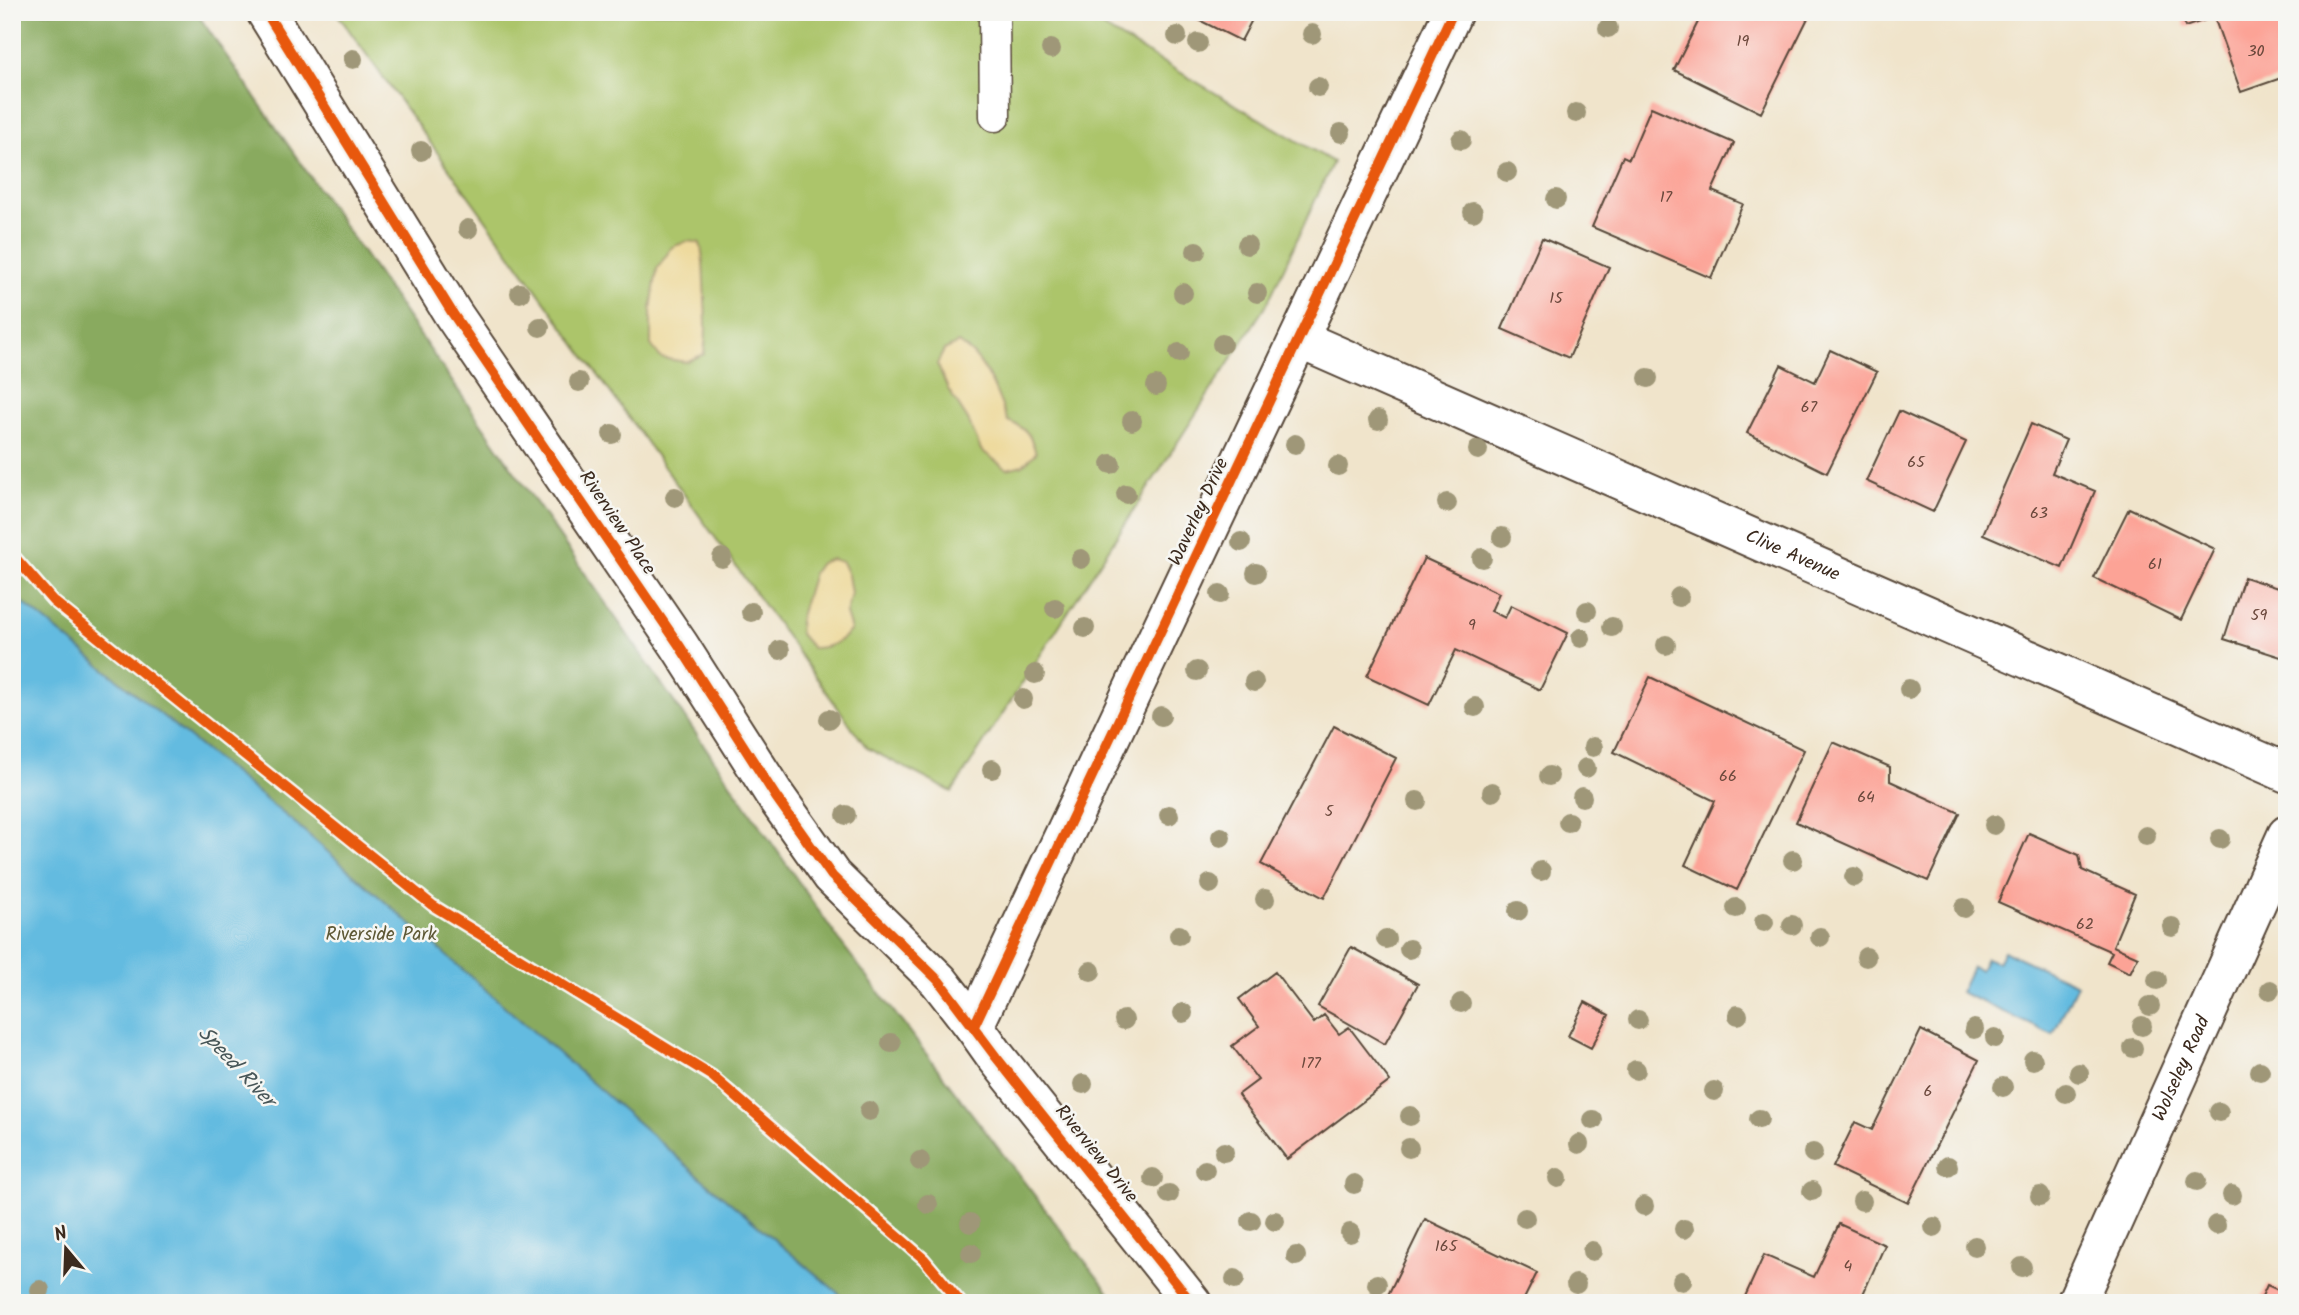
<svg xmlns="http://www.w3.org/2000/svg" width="2299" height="1315" font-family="Kalam,sans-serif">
<rect width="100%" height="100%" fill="#f6f6f2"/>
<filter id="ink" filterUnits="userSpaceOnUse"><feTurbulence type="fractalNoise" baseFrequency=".0143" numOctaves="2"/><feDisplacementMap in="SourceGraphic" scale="14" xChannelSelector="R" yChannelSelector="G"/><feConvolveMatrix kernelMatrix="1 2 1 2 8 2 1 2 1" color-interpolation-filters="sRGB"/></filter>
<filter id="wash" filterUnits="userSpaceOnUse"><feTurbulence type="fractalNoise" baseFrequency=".00686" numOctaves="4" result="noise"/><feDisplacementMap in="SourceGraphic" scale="28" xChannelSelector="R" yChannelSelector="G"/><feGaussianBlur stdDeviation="1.57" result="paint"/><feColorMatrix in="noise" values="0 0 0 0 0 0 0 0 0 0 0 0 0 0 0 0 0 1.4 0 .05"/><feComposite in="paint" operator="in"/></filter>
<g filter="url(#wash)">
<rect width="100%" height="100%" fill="#f0e4cb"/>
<path fill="#acc56a" stroke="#747844" stroke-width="2" d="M336,12H1077L1333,162L1268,302L952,792L867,748Z"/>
<path fill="#89aa5e" stroke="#626a3e" stroke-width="2" d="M12,12H196L839,940L1117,1303H850L702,1179L296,824L12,594Z"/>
<path fill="#eeda9e" stroke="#94825e" stroke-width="2" d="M688,241L700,243C704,257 703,268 704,282C705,307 708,328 704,354L686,362L661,358L651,345V309L657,269L672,247Z
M958,343C985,356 997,395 1008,421C1027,429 1030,433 1036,453L1023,465L1007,469L981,450L968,420L948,389L937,364L944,350Z
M831,559L842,562L848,575L851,593L846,614L851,630C839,643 830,648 812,648L800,634L799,620L813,573L820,563Z"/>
<path fill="#63bbe0" stroke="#4f727f" stroke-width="2" d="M12,594L296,824L702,1179L850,1303H23L12,1293Z
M2004,951L2077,984L2053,1035L1960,992L1972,967L1980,970L1986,958L1998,963Z"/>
<g id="blocks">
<path fill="#fca396" d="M1183,12H1256L1241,41Z
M1703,12H1811L1761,113L1674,70Z
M2180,12H2287V76L2241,92L2214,17L2185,27Z
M1651,107L1734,143L1712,191L1743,204L1711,278L1592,227L1623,156L1629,159Z
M1542,238L1609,267L1569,358L1502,329Z
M1830,350L1877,372L1827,473L1747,433L1781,365L1815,382Z
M1899,411L1966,442L1933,512L1866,481Z
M2031,424L2066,440L2052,473L2095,491L2062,568L1983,534Z
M2129,508L2215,549L2181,620L2094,578Z
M1424,558L1499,593L1491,611L1505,618L1511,605L1568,633L1540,690L1456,650L1429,705L1367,676Z
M2244,577L2287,591V659L2224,639Z
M1650,677L1804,750L1737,890L1685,865L1715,801L1614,752Z
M1334,726L1396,758L1324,898L1261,864Z
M1833,742L1890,767V781L1960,813L1928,881L1796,822Z
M2029,833L2079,855L2082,870L2135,894L2113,946L2138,957L2130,973L2107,962L2112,952L1998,902Z
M1351,947L1418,984L1385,1044L1318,1006Z
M1275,972L1314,1023L1324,1015L1339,1034L1349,1027L1390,1081L1287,1159L1238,1095L1258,1080L1232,1046L1259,1026L1239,999Z
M1585,1002L1609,1015L1591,1048L1568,1036Z
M1921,1030L1979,1060L1908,1203L1833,1167L1855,1122L1872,1130Z
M1425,1219L1537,1273L1522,1303L1385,1301Z
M1839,1224L1885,1245L1859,1303H1742L1764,1255L1814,1277Z
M2267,1285L2287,1294V1303H2259Z"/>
</g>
</g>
<g filter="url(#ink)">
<use href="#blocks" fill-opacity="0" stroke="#564638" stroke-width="2"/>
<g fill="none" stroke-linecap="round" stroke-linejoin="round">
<g stroke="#564638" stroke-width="33">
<path id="lane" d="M994,12L995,116"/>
</g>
<g stroke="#564638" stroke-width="42">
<g id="street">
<path d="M266,12L453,314L679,645L776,797L832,876L939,981L974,1026"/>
<path id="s1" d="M1299,339L2287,773"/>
<path id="s2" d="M2076,1303L2287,835"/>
</g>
</g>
<g stroke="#564638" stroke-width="42">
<path id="secondary" d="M1192,1303L996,1057L974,1026L1453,12"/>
</g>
<use href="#lane" stroke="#fff" stroke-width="30"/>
<use href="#street" stroke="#fff" stroke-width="38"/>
<use href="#secondary" stroke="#fff" stroke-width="38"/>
<g stroke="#f6f6f2" stroke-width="15">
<path id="cycleway" d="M266,12L453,314L679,645L776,797L832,876L939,981L996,1057L1192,1303
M12,554L53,601L432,905L712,1076L924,1259L961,1303
M974,1026L1453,12"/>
</g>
<use href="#cycleway" stroke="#e8590c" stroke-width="10"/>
</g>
<g fill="#9f9778">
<circle cx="1608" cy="28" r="10"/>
<circle cx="1312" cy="34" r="10"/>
<circle cx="1177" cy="36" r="10"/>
<circle cx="1198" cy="43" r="10"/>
<circle cx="1051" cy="49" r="10"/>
<circle cx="353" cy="59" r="10"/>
<circle cx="1318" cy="87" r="10"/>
<circle cx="1576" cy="113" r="10"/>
<circle cx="1341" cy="133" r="10"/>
<circle cx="1461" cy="140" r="10"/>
<circle cx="421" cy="151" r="10"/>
<circle cx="1507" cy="172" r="10"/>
<circle cx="1556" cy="199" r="10"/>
<circle cx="1473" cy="212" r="10"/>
<circle cx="468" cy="229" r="10"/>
<circle cx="1247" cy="245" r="10"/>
<circle cx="1196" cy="251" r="10"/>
<circle cx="520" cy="293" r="10"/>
<circle cx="1183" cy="293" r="10"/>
<circle cx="1257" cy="293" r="10"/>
<circle cx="540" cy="327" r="10"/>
<circle cx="1222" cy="344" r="10"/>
<circle cx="1179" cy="353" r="10"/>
<circle cx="1648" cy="378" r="10"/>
<circle cx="579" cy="382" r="10"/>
<circle cx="1156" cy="386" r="10"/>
<circle cx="1378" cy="420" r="10"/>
<circle cx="1132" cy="421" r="10"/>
<circle cx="612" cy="434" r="10"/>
<circle cx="1295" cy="444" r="10"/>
<circle cx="1478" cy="450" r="10"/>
<circle cx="1111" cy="464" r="10"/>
<circle cx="1338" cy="466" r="10"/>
<circle cx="1126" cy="494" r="10"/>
<circle cx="675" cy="497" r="10"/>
<circle cx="1447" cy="503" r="10"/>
<circle cx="1502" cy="537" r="10"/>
<circle cx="1241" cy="542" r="10"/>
<circle cx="722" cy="558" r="10"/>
<circle cx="1482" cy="558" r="10"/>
<circle cx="1081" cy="559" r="10"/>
<circle cx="1256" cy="573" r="10"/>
<circle cx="1220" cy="594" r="10"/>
<circle cx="1679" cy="597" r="10"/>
<circle cx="1055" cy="608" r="10"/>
<circle cx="1587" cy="611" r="10"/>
<circle cx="751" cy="612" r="10"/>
<circle cx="1612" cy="627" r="10"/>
<circle cx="1085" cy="628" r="10"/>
<circle cx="1581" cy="638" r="10"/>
<circle cx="1666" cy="645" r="10"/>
<circle cx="780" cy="650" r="10"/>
<circle cx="1197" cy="671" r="10"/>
<circle cx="1035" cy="674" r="10"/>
<circle cx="1254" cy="682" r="10"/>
<circle cx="1909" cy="689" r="10"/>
<circle cx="1023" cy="699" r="10"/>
<circle cx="1475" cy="707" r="10"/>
<circle cx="1161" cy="716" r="10"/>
<circle cx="829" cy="719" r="10"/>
<circle cx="1593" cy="747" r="10"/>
<circle cx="1586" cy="768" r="10"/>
<circle cx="992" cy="769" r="10"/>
<circle cx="1549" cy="776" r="10"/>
<circle cx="1492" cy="792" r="10"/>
<circle cx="1582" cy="797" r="10"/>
<circle cx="1417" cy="801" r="10"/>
<circle cx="846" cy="815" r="10"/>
<circle cx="1169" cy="815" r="10"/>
<circle cx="1568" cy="822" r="10"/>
<circle cx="1994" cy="825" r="10"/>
<circle cx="2146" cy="836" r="10"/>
<circle cx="1221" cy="837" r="10"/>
<circle cx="2220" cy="839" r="10"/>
<circle cx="1793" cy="860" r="10"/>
<circle cx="1541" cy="871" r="10"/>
<circle cx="1854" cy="877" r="10"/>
<circle cx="1210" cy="884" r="10"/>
<circle cx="1265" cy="899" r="10"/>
<circle cx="1736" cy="908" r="10"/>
<circle cx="1964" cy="908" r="10"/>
<circle cx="1518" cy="911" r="10"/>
<circle cx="1764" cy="922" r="10"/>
<circle cx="1792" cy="925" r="10"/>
<circle cx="2172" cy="927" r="10"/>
<circle cx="1179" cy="935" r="10"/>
<circle cx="1820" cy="937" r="10"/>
<circle cx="1386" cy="939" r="10"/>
<circle cx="1409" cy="949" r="10"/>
<circle cx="1866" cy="957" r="10"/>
<circle cx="1091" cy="971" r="10"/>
<circle cx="2157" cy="980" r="10"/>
<circle cx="2270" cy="990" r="10"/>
<circle cx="1461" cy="1003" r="10"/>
<circle cx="2150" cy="1006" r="10"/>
<circle cx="1183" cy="1013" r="10"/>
<circle cx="1738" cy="1015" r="10"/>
<circle cx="1124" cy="1020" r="10"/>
<circle cx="1638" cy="1020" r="10"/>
<circle cx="2142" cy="1026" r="10"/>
<circle cx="1974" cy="1029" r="10"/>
<circle cx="1995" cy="1038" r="10"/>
<circle cx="891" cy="1043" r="10"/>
<circle cx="2133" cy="1048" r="10"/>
<circle cx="2033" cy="1060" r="10"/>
<circle cx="1636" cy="1070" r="10"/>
<circle cx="2260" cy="1071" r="10"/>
<circle cx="2079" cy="1073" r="10"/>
<circle cx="1083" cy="1084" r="10"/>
<circle cx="2003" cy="1087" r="10"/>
<circle cx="1714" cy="1091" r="10"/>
<circle cx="2066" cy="1093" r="10"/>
<circle cx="869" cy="1111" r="10"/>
<circle cx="2219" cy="1112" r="10"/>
<circle cx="1410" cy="1116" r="10"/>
<circle cx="1759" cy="1119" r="10"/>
<circle cx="1593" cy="1120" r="10"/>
<circle cx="1579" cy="1144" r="10"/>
<circle cx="1409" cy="1148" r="10"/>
<circle cx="1224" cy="1152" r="10"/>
<circle cx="1813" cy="1153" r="10"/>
<circle cx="920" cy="1161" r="10"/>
<circle cx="1948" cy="1166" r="10"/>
<circle cx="1205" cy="1170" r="10"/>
<circle cx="1153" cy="1178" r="10"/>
<circle cx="1558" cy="1178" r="10"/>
<circle cx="2197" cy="1181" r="10"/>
<circle cx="1354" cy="1184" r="10"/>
<circle cx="1812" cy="1191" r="10"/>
<circle cx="1169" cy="1194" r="10"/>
<circle cx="2232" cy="1195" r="10"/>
<circle cx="2040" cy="1196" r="10"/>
<circle cx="1862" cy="1201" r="10"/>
<circle cx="928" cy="1204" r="10"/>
<circle cx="1644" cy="1206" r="10"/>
<circle cx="1525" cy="1218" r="10"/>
<circle cx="1251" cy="1221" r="10"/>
<circle cx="1275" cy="1221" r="10"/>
<circle cx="970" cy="1223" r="10"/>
<circle cx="2216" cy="1225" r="10"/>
<circle cx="1934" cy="1227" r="10"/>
<circle cx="1684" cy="1229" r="10"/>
<circle cx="1350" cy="1233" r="10"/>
<circle cx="1975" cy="1246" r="10"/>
<circle cx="1592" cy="1251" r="10"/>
<circle cx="971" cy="1253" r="10"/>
<circle cx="1296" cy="1256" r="10"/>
<circle cx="2022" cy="1267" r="10"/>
<circle cx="1235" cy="1279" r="10"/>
<circle cx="1682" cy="1281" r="10"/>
<circle cx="1377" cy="1284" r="10"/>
<circle cx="1576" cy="1284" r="10"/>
<circle cx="40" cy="1290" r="10"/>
</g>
</g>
<g text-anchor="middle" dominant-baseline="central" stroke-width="5" stroke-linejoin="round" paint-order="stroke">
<g font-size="16" fill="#6b483c">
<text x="1743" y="41">19</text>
<text x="2256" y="51">30</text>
<text x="1666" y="197">17</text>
<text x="1556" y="298">15</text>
<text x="1809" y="407">67</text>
<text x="1916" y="462">65</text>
<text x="2039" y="513">63</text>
<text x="2155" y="564">61</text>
<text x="2259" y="615">59</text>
<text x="1472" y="625">9</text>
<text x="1728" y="776">66</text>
<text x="1866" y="797">64</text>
<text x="1329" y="811">5</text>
<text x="2085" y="924">62</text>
<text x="1311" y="1063">177</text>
<text x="1928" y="1091">6</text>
<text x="1446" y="1246">165</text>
<text x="1848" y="1266">4</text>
</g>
<g font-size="19" fill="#3b2a1e" stroke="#f6f6f2">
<text transform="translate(1199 512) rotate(-65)">Waverley Drive</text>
<text transform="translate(617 523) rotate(56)">Riverview Place</text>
<text stroke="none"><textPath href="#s1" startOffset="539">Clive Avenue</textPath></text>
<text stroke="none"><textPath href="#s2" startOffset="257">Wolseley Road</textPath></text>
<text transform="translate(1096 1154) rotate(51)">Riverview Drive</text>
</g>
<g font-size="19" fill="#5d5835" stroke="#f6f6f2">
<text x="381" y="935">Riverside Park</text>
</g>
<g font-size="21" font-style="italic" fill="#475658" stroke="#f6f6f2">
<text transform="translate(236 1067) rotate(47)">Speed River</text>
</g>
</g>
<rect width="2299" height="1315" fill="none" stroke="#f6f6f2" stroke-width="42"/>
<g transform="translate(66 1249) rotate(341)" stroke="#f6f6f2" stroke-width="5" paint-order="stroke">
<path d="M0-5L12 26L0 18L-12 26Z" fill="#3b2a1e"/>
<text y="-10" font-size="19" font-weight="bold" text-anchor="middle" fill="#3b2a1e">N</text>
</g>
</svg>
